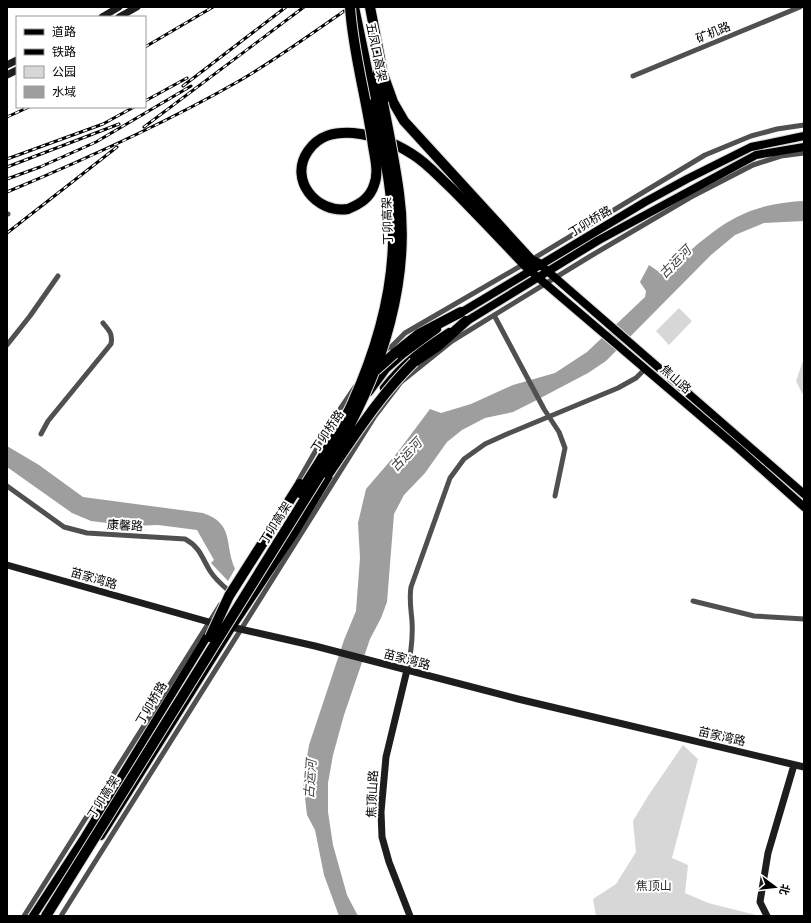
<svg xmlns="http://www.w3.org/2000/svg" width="811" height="923" font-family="'PT Sans Narrow','Noto Sans SC',sans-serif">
<rect width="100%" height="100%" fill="#fff"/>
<path fill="#d7d7d7" d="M679,308L692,321L669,345L656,331Z
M804,358V394L802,393L796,381Z
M683,745L698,759L672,858L688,865L685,893L708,903L760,916H596L593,899L616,884L636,852L633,821L648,796Z"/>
<path fill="#9e9e9e" d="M804,201V221L764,223L735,235L711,255L606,361L588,373L531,403L513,412L485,418L462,430L447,442L425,473L404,495L394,514L387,602L381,618L370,639L344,715L333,755L328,783V812L333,845L347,895L358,916H339L324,875L315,830L307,815L303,781L309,745L344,640L356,611L360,558L358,523L366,489L397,453L430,409L441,413L471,404L513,385L555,373L587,352L645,297L646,291L640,282L649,265L665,276L668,270C715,229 739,204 804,201Z
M7,446L39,465L83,497L203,513C235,524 224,544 235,569L228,581L211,563L214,560L197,530L158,525L131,526L91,521L72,513L7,467Z"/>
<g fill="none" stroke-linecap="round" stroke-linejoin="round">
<g stroke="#dbdbdb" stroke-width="10">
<path id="primary" d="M544,268L804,494
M534,274L738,448L804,507
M457,315L645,202L687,179L751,147L804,136
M462,324L599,240L756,155L804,147
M384,388C402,364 424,348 449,332
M369,392L386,369L403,354L437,329
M101,836L232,627L294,534L332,471
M33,916L82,841L211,630"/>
</g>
<g stroke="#dbdbdb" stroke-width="12">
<path id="highway" d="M354,7L374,103
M370,7L383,74L393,102L404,121L531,260L541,265
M378,73L383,103
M348,209C317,214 288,180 308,151C319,135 334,132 353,133C373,135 395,143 412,154C427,163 439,177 451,188C478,215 504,243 531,271
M394,354L419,334L461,312
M414,362L438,346L466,321"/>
</g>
<path stroke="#505050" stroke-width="5" d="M633,76L800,7
M7,214H8
M531,260L705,155L751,136L777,129L804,125
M494,315L544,409L559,432L565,448L555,496
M7,345L30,316L58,276
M382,356L405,333L524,264
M41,434L48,421L111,344C113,334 109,330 103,323
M296,485L336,415L355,387
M7,486L64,527L87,533L185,539C200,547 202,558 210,571C215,579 222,585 229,591
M693,601L754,616L804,619
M407,670C411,654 413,638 412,621C411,609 409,599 411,587L450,478L464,459L485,444L507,434L618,388L636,378L645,369
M24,916L220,605
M61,916L375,416L401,382L452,341L589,257L691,197L753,165L781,156L804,153"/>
<path stroke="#1d1d1d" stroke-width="7" d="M102,17L119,7
M119,17L137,7
M7,65L17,60
M7,75L17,70
M7,565L209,622L315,646L518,699L804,767
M407,670L386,757L381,812L382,837L389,862L410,916
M767,916L760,902L768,853L794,765"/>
<use href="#primary" stroke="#000" stroke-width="8"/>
<use href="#highway" stroke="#000" stroke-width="10"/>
<g stroke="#000" stroke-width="3">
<path id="rail" d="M145,47L213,7
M183,86L286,7
M145,101L187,78
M7,117L29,107
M144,127L304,7
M7,159L103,124L134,107
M7,167L119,124
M7,179L40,167L96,142L191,86
M7,192C86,159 164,124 239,81C277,59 314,32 350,7
M7,233L117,147"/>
</g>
<use href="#rail" stroke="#fff" stroke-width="1.5" stroke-dasharray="4.5" stroke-linecap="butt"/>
<g stroke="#dbdbdb" stroke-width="12" stroke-linecap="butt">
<path id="highway-bridge" d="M348,209C360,204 370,198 374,185C379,173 375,158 373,146C367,99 353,54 350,7
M376,370L394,354
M328,474C355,435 380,395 414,362
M300,493C318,464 338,435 352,404C375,353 392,298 393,241C394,195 383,148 374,103
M210,637L229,596L300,484
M46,916L341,441C383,367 411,279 399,193C395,163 389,133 383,103"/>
</g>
<use href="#highway-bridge" stroke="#000" stroke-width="10"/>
</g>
<g text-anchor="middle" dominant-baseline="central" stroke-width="4" stroke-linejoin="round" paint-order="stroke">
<g font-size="12" fill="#000" stroke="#fff">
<text transform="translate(713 32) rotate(-22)">矿机路</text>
<text transform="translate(377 52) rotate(78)">五凤口高架</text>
<text transform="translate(387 221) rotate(-92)">丁卯高架</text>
<text transform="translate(590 221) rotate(-31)">丁卯桥路</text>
<text transform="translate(676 379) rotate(41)">焦山路</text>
<text transform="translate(327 431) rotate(-56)">丁卯桥路</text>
<text transform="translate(275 523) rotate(-58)">丁卯高架</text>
<text transform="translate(125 525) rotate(3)">康馨路</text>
<text transform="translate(94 578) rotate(16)">苗家湾路</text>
<text transform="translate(407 659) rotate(15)">苗家湾路</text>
<text transform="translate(151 703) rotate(-59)">丁卯桥路</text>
<text transform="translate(722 736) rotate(13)">苗家湾路</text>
<text transform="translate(372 794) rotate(-87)">焦顶山路</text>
<text transform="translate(103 797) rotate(-58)">丁卯高架</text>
</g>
<g font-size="12" fill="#2e2e2e" stroke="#fff">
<text x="654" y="885">焦顶山</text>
</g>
<g font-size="13" font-style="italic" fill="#3f3f3f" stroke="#fff">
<text transform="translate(675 262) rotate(-45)">古运河</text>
<text transform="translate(406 455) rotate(-47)">古运河</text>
<text transform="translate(310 779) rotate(-86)">古运河</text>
</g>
</g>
<rect width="811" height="923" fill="none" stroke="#000000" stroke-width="16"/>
<rect x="16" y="16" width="130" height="92" fill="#ffffff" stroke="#999999"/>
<rect x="24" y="29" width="20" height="6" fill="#000000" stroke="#999999"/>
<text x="52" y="36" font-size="12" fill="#000000">道路</text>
<rect x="24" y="49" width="20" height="6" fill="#000000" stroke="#999999"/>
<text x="52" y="56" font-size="12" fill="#000000">铁路</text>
<rect x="24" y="66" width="20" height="12" fill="#d7d7d7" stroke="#999999"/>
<text x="52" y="76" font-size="12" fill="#000000">公园</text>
<rect x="24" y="86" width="20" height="12" fill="#9e9e9e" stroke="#999999"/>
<text x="52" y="96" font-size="12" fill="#000000">水域</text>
<g transform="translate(775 887) rotate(105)" stroke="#ffffff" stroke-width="3" paint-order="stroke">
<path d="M0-3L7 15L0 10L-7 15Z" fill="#000000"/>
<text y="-6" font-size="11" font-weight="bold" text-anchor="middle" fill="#000000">北</text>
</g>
</svg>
